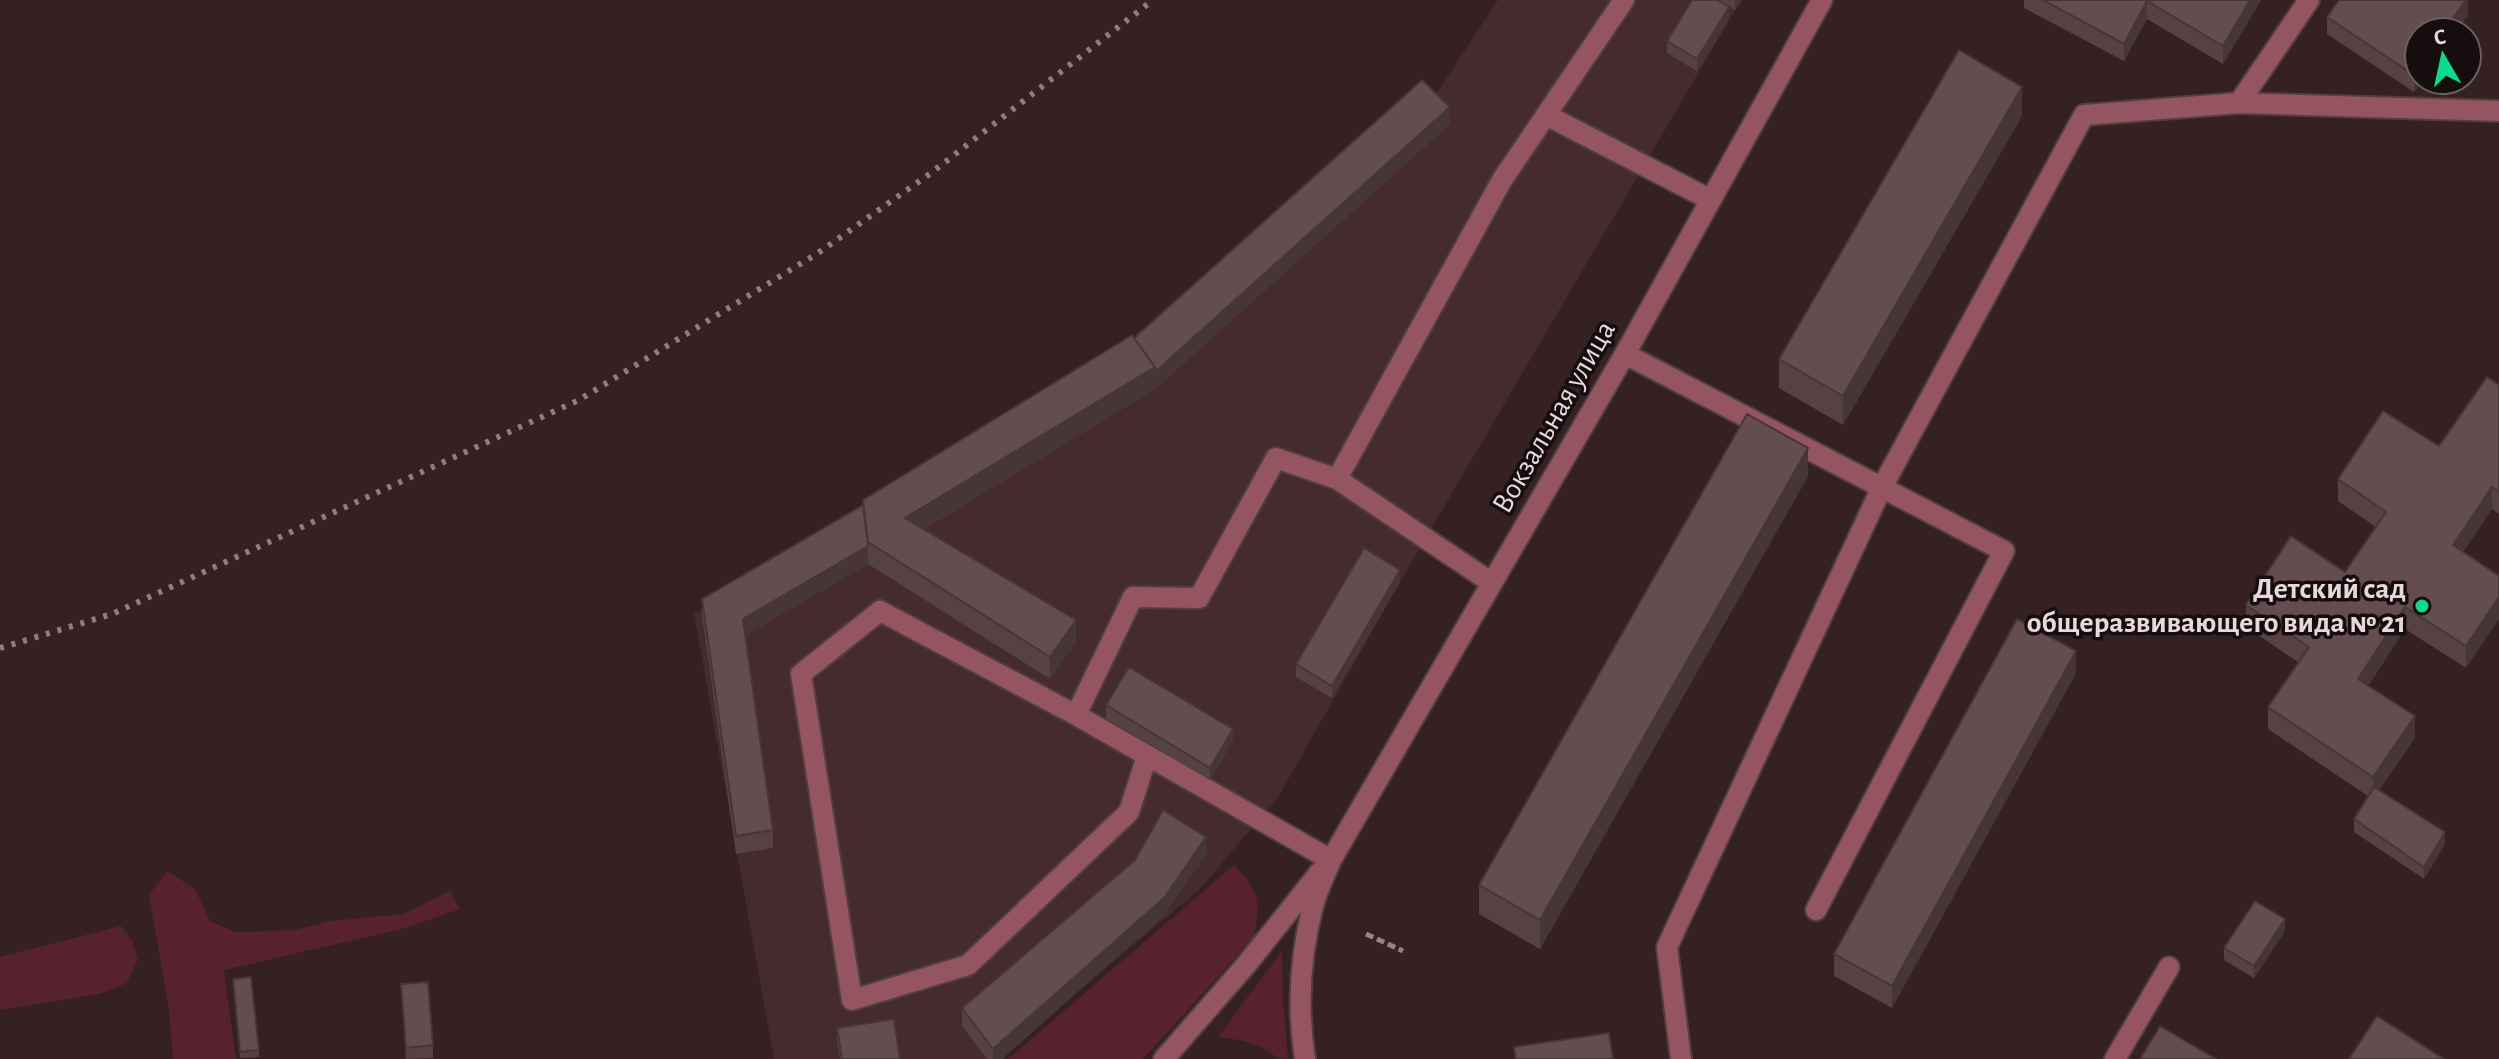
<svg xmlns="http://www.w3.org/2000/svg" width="2499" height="1059" font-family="'Alegreya Sans',sans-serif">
<rect width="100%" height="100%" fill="#352024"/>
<path fill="#452b30" d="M1498,0H1741L1400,582L1277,799L1199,890L997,1059H774L694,614L1130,363L1431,102Z"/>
<path fill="#57212d" d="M1234,865C1260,893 1261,899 1254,937L1143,1059H1008Z
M167,871L195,889L210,921L236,932L295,930L330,921L403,914L450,891L460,909L402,929L224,970L236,1059H173L169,1010L149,895Z
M121,926L133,942L138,959L127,983L100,994L0,1010V957Z
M1282,951L1283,998L1288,1059C1277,1059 1274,1055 1264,1049C1250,1041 1234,1039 1218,1037Z"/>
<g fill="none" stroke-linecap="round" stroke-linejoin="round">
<g stroke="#513e41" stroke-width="24">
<path id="minor" d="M2239,103L2309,0
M1546,115L1711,200
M1625,354L2004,551L1816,910
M1492,583L1337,479L1502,180L1624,0
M1076,715L1133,597L1199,598L1276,458L1337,479
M1147,756L1129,812L968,965L852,1000L801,674L880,611L1076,715L1331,860
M1164,1059L1246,965L1320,872
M1305,1059C1297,1008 1300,956 1313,906C1317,890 1325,875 1331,860L1625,354L1822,0
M1681,1059L1667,947L1882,487L2084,115L2239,103L2499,111
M2115,1059L2169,967"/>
</g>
<path stroke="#958386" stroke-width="5" stroke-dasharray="8 4" stroke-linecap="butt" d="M1366,934L1403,951"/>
<use href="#minor" stroke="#945561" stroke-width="20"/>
<path stroke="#8f7d80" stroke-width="6" stroke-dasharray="4 8" stroke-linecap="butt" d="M0,648L112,614L579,400L818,253L931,173L1153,0"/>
</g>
<path fill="#564245" d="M1719,0H1742L1735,10Z
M2024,0H2261L2223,64L2147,19L2124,61L2024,8Z
M2468,0V15L2456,32H2419V80H2422L2414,92L2327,34V17Z
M1729,19L1697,71L1667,53V41Z
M2022,116L1843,425L1779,388V359Z
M1450,124L1155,389L924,529L1076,642L1050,679L868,564L745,635L773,830V848L736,854L702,616V599L863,505L1134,338Z
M2499,385V514L2492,509L2463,552L2499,576L2466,668L2405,629L2368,686L2415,738L2379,790L2445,844L2424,879L2354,832V819L2368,796L2268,729V707L2298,662L2246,627V605L2345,572L2376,527L2338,501V479L2439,446Z
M1808,476L1540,949L1479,914V885Z
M1400,582L1332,698L1296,677V664Z
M2076,673L1892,1008L1834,976V954Z
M1106,705L1233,741L1210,780L1106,718Z
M1206,855L1164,915L1002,1059H987L962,1026V1008Z
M2285,931L2254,978L2224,960V948Z
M233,979L259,1050V1057L240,1058Z
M401,984L433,1045V1058L406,1059Z
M837,1028L900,1059H840L837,1041Z"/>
<path fill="#463638" d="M1735,0H1742L1735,10Z
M2250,0H2261L2223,64V46Z
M2466,0H2468V15L2456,32H2443Z
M2147,1V19L2124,61V44Z
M1729,7V19L1697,71V59Z
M2419,67V80H2422L2414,92V75Z
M2022,87V116L1843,425V396Z
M1450,107V124L1155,389V372Z
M1155,367V389L905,540V518Z
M1808,448V476L1540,949V920Z
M2492,487V509L2453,567V545Z
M868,546V564L743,637V619Z
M1400,570V582L1332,698V686Z
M2499,597V619L2466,668V646Z
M2405,607V629L2358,701V679Z
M1076,620V642L1050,679V657Z
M2076,651V673L1892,1008V986Z
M2415,716V738L2373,799V777Z
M1233,729V741L1210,780V768Z
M2445,832V844L2424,879V867Z
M1206,837V855L1164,915L1002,1059H993V1049Z
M2285,919V931L2254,978V966Z"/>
<path fill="#644d50" stroke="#463638" stroke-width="2" d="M1692,0H1717L1729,7L1697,59L1667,41Z
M2043,0H2250L2223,46L2147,1L2124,44Z
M2339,0H2466L2443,32H2419V67L2414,75L2327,17Z
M1959,50L2022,87L1843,396L1779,359Z
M1422,80L1450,107L1155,372V367L1134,338Z
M1132,335L1155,367L905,518L1076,620L1050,657L868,542L863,500Z
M2487,377L2499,385V492L2492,487L2453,545L2499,576V597L2466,646L2405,607L2358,679L2415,716L2373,777L2268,707L2309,647L2246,605L2291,536L2345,572L2386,512L2338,479L2383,411L2439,446Z
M1747,414L1808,448L1540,920L1479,885Z
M863,505L868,546L743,619L773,830L736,836L702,599Z
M1364,548L1400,570L1332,686L1296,664Z
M2017,619L2076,651L1892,986L1834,954Z
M1129,667L1233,729L1210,768L1106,705Z
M2374,787L2445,832L2424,867L2354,819Z
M1163,810L1206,837L1164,898L993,1049L962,1008L1135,860Z
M2255,901L2285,919L2254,966L2224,948Z
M251,977L259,1050L240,1052L233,979Z
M428,982L433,1045L406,1048L401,984Z
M2377,1016L2444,1059H2349Z
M894,1019L900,1059H842L837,1028Z
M2160,1026L2216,1059H2140Z
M1609,1033L1613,1059H1516L1514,1047Z"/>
<circle fill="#0cd98a" stroke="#160d0f" stroke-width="3" cx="2422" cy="606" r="8"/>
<g text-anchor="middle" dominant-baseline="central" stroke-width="7" stroke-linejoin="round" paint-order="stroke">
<g font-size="30" fill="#e7d9db" stroke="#160d0f">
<text transform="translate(1554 417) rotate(-60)">Вокзальная улица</text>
</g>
<g font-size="30" font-weight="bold" fill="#e7d9db" stroke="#160d0f" text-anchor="end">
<text x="2406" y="589">Детский сад<tspan x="2406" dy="34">общеразвивающего вида № 21</tspan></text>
</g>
</g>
<g transform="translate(2443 56) rotate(351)"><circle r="38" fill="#160d0f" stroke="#6a5f61" stroke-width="2"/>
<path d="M0-6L14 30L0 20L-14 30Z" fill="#0cd98a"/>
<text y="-12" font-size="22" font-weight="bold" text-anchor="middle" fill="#e7d9db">С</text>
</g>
</svg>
